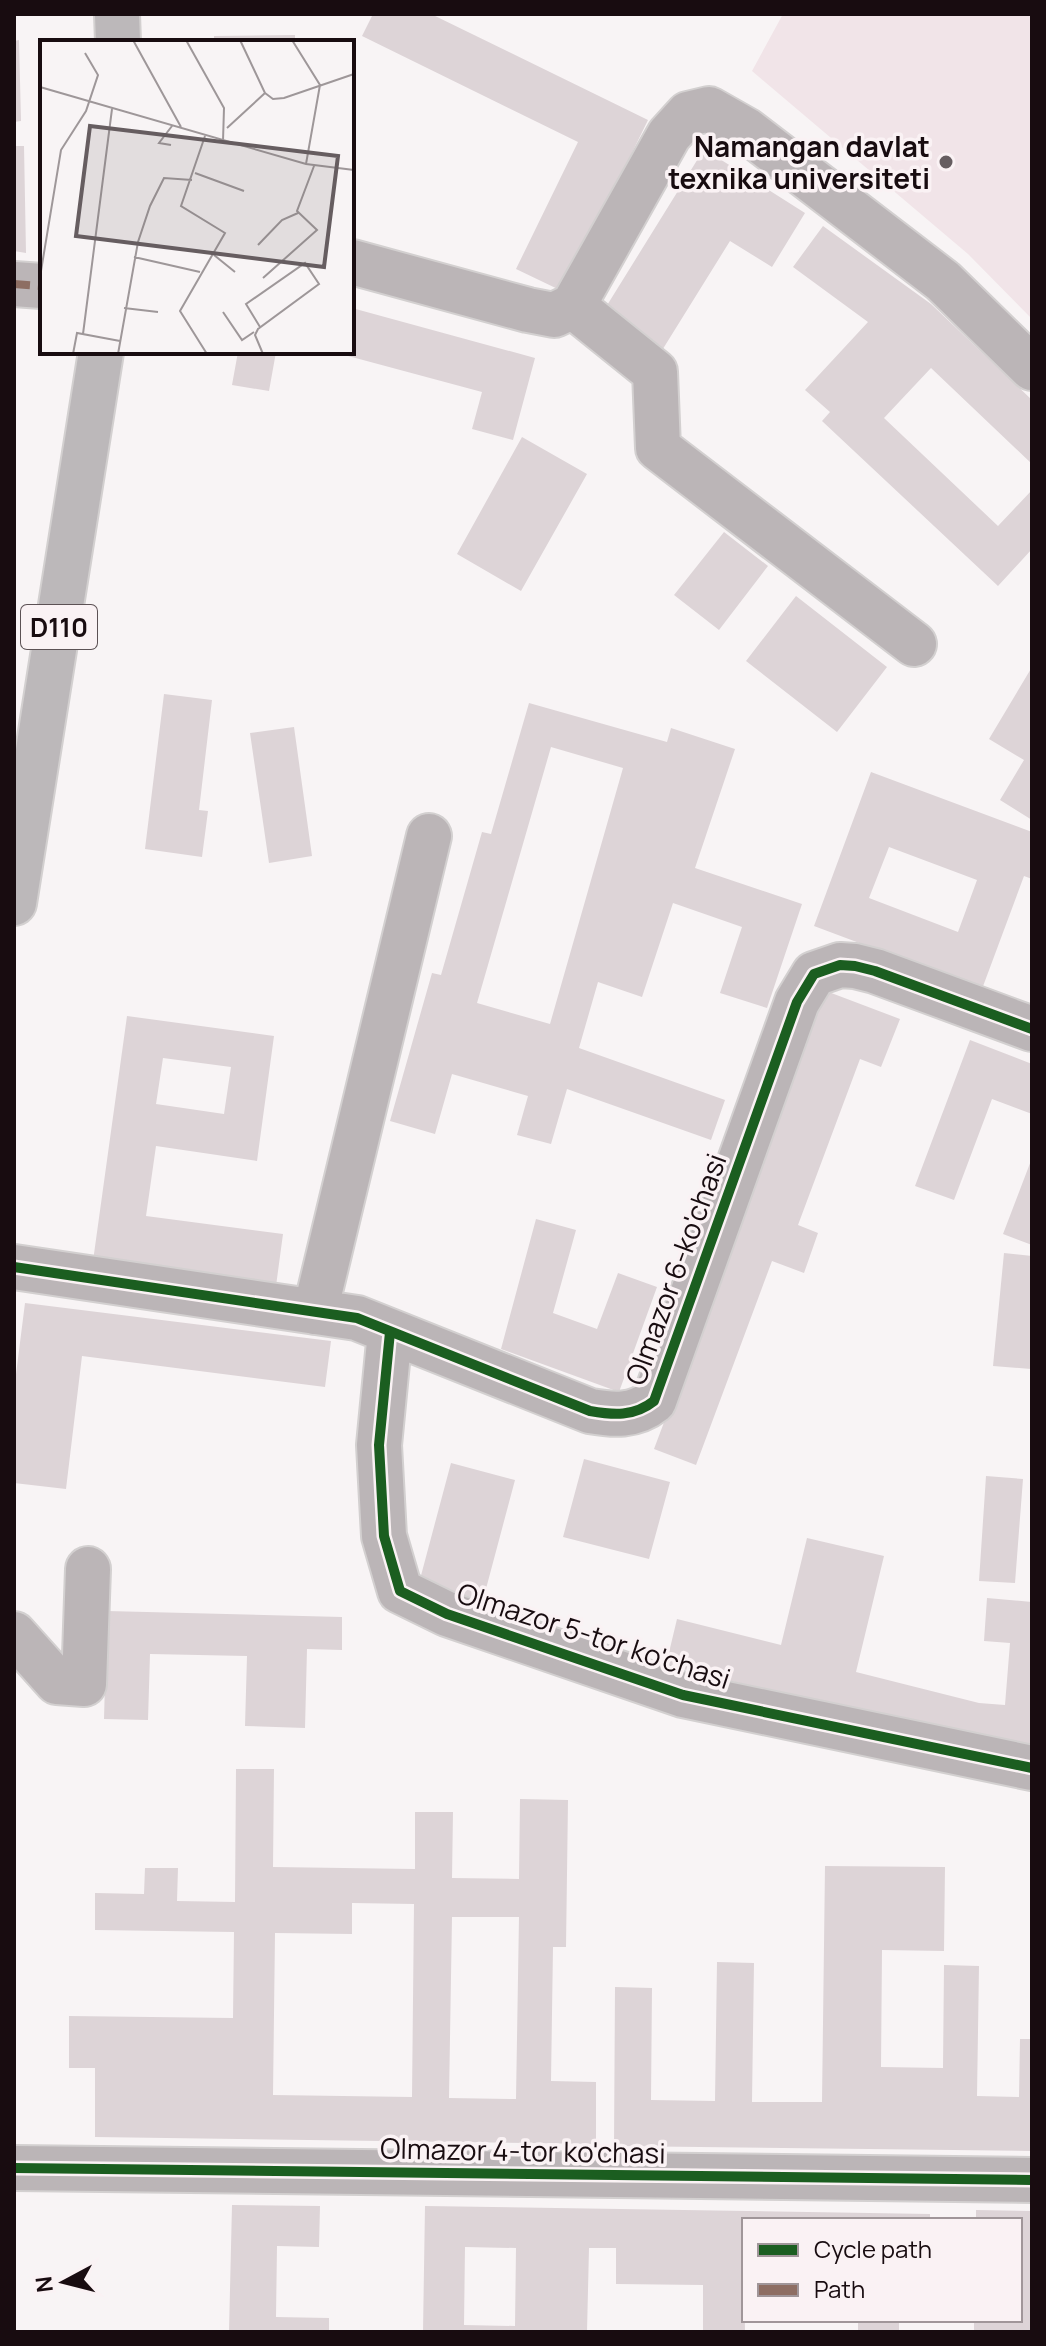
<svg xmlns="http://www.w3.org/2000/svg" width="1046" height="2346" font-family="Manrope,sans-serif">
<rect width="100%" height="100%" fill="#f8f4f5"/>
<path fill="#f1e4e8" d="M783,14H1032V319L968,254L752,71Z"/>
<path fill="#ddd4d7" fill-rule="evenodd" d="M373,14H431L648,120L564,292L516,269L578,142L362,36Z
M295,35V42H214V36Z
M19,40L21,121L14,122V41Z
M14,146H24L26,253L14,251Z
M704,149L805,213L772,267L730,241L661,352L601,315Z
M823,226L931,304L1032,400V464L931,368L884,418L998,526L1032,490V549L998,586L822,421L830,412L805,390L868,322L793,267Z
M352,308L535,358L513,440L472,429L482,392L337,353L352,352Z
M238,352H276L269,391L232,385Z
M522,437L587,474L521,591L457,554Z
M724,532L768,566L719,630L674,595Z
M796,596L887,667L837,732L746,661Z
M1032,667V820L1000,800L1024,760L989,739Z
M164,694L212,700L199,810L208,811L202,857L145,849Z
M529,703L667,742L671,728L735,749L695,868L802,904L767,1008L720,993L742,927L673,903L642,997L598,982L579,1048L725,1100L711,1140L567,1089L551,1144L517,1135L528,1096L452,1074L435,1134L390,1121L432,973L441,975L482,832L491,834ZM551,747L623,768L550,1024L477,1003Z
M294,727L312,856L269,863L250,733Z
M871,772L1032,832V879L1024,876L982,989L814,926ZM889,847L977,880L958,932L869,898Z
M826,991L900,1019L881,1067L860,1059L798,1225L818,1233L804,1273L772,1261L696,1465L654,1449Z
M127,1016L274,1036L257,1161L156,1146L146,1216L283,1234L276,1286L93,1261ZM163,1058L231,1067L224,1114L156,1104Z
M970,1040L1032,1064V1114L992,1099L954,1200L915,1186Z
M1032,1158V1245L1003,1234Z
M536,1219L576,1230L553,1313L597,1329L618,1273L657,1287L619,1392L501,1349Z
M1004,1253L1032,1256L1031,1369L993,1366Z
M25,1303L331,1341L325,1387L82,1356L66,1489L14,1483V1390Z
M584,1459L670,1482L649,1559L563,1537Z
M451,1463L515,1480L483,1600L419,1583Z
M986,1476L1023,1479L1015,1583L979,1581Z
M807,1538L884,1556L856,1672L979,1703L1005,1705L1010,1643L984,1641L987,1598L1032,1602V1745L976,1741L666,1665L677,1619L781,1645Z
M107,1611L342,1617V1650L307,1649L305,1728L245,1726L247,1656L150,1654L148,1720L104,1719Z
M236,1769H274L273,1867L415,1869V1812H453L452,1878L519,1879L520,1799L568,1800L566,1947H553L551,2081L596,2082V2144L95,2137V2068H69V2016L233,2018L234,1932L95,1930V1893L144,1894L145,1868H178L177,1901L235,1902ZM352,1903L414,1904L412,2097L273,2095L275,1933L352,1934ZM452,1917H519L516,2099L449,2098Z
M825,1866L945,1867L944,1951L882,1950L881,2067L943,2068L944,1965L979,1966L977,2096L1019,2097L1020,2039H1032V2151L614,2146L615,1987L652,1988L651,2100L715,2101L717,1962L754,1963L752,2102H822Z
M232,2205L320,2206L319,2247L277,2246L276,2317L329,2318V2332H229Z
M425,2206L930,2214V2220H744L745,2332H703V2285L616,2284V2248H589L587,2332H423ZM465,2247L516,2248L515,2326L464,2325Z
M976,2210L1032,2211L1031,2332H974V2320H1020V2220H976Z
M858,2320H899V2332H858Z"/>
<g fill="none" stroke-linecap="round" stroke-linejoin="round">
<g stroke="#d3d0d0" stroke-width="48">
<path id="minor" d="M352,262L528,310L554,315L573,306L669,135L688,114L709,109L746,130L943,281L1032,368
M14,284L42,286
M573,306L655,372L658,448L914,644
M14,1267L357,1318L590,1411C613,1415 634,1417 654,1401L797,1002L814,974L840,965L855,966L875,971L1032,1029
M315,1312L429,836
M390,1332L379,1445L384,1536L400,1591L447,1614L683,1695L1032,1768
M14,1634L57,1682L84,1684L88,1569
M14,2168L1032,2180"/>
</g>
<g stroke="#d3d0d0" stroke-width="48">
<path id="major" d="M117,14L118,42
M14,903L101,352"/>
</g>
<use href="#minor" stroke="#bbb5b7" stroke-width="44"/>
<use href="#major" stroke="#bcb8ba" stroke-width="44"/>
<path stroke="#8d6e63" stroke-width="8" stroke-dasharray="16 8" stroke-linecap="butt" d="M14,284L42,286"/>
<g stroke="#faf2f4" stroke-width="15">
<path id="cycleway" d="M14,1267L357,1318L590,1411C613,1415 634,1417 654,1401L797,1002L814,974L840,965L855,966L875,971L1032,1029
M390,1332L379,1445L384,1536L400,1591L447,1614L683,1695L1032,1768
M14,2168L1032,2180"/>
</g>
<use href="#cycleway" stroke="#1b5e20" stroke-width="10"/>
</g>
<circle fill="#665d60" stroke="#faf2f4" stroke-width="3" cx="946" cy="162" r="8"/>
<g text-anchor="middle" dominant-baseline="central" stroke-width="7" stroke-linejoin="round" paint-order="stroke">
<rect fill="#faf2f4" stroke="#5c5154" stroke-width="2" x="21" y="605" width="76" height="44" rx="6"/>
<g font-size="26" font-weight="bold" fill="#180c10">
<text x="59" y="627">D110</text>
</g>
<g font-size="28" font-weight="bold" fill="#180c10" stroke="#faf2f4" text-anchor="end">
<text x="930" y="146">Namangan davlat<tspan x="930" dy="32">texnika universiteti</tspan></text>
</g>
<g font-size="28" fill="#180c10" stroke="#faf2f4">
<text transform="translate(675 1269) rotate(-70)">Olmazor 6-ko'chasi</text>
<text transform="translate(594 1635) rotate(18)">Olmazor 5-tor ko'chasi</text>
<text transform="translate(523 2150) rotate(1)">Olmazor 4-tor ko'chasi</text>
</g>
</g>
<g transform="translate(40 40)">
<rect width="314" height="314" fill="#f8f4f5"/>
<path fill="none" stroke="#9e9799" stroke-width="2" d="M93,0L141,87M146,0L184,68L183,101M252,0L280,45L266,124M0,47L266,124L314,130M225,53L233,59L244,58L314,34M187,88L225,53L200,0M165,96L141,166L185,193L140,271L167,314M131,105L119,103L132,86M155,133L204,151M218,205L242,180L258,173M174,215L195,232M94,217L160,232M0,237L21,110L46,71L58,35L45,13M223,238L277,190L257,171L274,126M84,268L118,272M183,272L202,300L214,292M220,287L206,264L265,223L279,244L218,289L215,295L223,314M43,294L72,69M33,314L37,293L80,301M78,314L98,202L110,166L124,138L152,140"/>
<path fill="#665d60" fill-opacity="0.15" stroke="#665d60" stroke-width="4" d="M50,86L298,116L284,227L36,196Z"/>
<rect width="314" height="314" fill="none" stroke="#180c10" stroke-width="4"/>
</g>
<rect width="1046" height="2346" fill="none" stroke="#180c10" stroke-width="32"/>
<rect x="742" y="2218" width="280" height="104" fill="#faf2f4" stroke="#a09699" stroke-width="2"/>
<rect x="758" y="2244" width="40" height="12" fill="#1b5e20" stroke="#a09699" stroke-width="2"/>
<text x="814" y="2258" font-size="24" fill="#180c10">Cycle path</text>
<rect x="758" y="2284" width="40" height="12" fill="#8d6e63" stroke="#a09699" stroke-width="2"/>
<text x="814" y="2298" font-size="24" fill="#180c10">Path</text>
<g transform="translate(64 2282) rotate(263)" stroke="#faf2f4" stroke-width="6" paint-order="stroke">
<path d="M0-6L14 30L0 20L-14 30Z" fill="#180c10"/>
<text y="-12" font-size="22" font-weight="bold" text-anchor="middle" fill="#180c10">N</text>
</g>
</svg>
